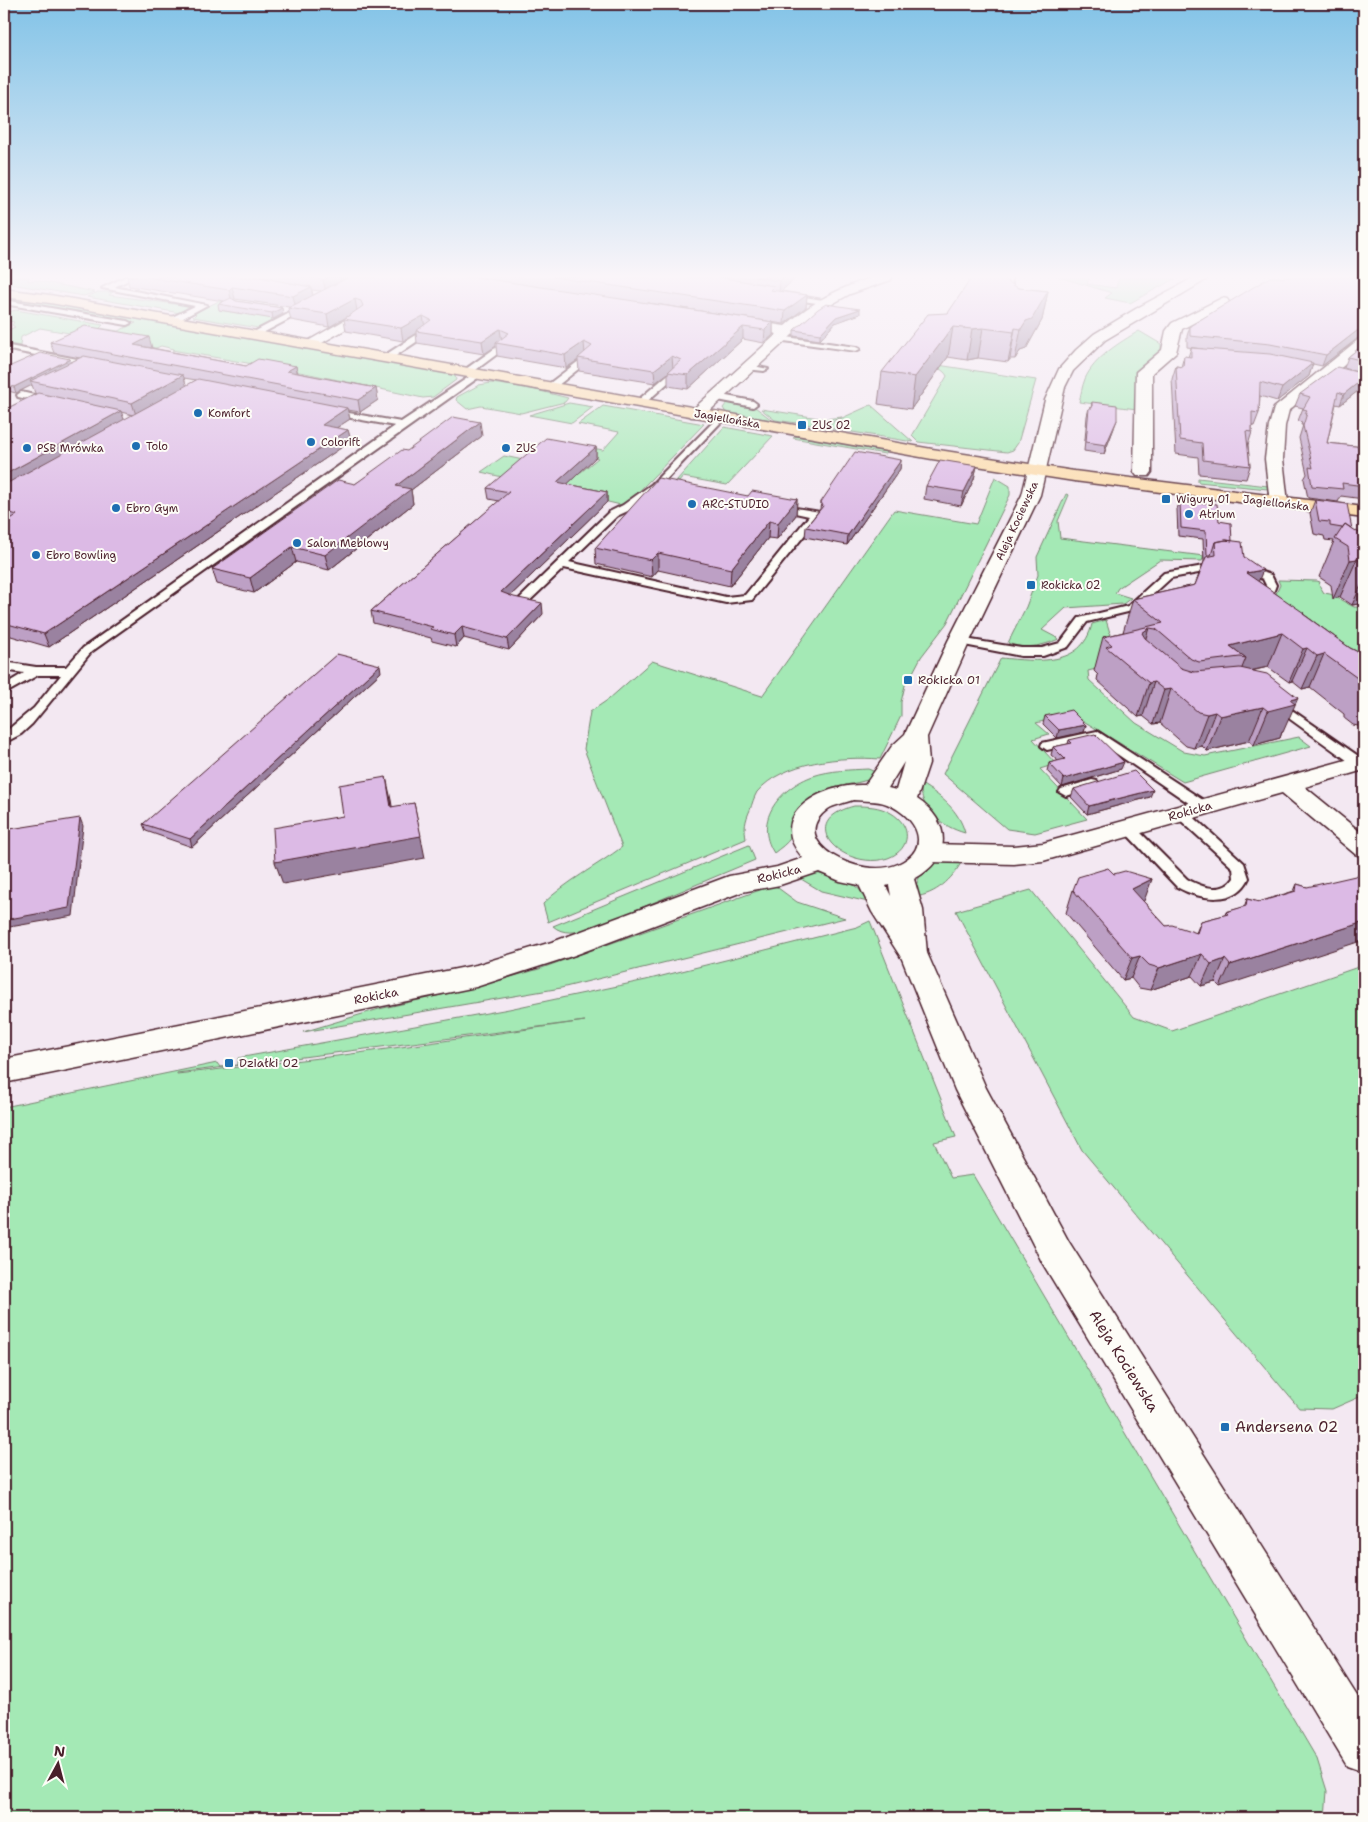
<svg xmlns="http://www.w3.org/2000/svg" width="1368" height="1822" font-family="'Shantell Sans',sans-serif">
<rect width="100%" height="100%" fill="#f3e8f2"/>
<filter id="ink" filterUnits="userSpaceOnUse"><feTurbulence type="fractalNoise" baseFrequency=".02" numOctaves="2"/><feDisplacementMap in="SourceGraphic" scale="10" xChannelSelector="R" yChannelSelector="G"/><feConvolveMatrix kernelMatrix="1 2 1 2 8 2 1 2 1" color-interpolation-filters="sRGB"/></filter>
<g filter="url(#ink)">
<path fill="#a4e9b5" stroke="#778470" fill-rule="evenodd" d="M4,277H29L28,281L35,280L95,292L84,296L4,283Z
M1059,277H1089L1087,284L1116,288L1119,277L1176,278L1130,303L1105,298L1112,293Z
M98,292H113L109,295L189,306L180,313L87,297Z
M4,297L40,301L447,373L455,376L456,380L433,397L423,398L305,373L172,350L174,349L161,346L156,348L40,328L21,337L20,346L4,343V332L15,327L12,325L14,322L4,320V313L16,310L103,325L100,328L118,331L136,323L4,299Z
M219,301L232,303L219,310L276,319L258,328L193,317L196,314L194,313Z
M1139,331L1161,344V349C1136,375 1135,372 1137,409L1079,402C1081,395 1082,386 1085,379C1094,358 1120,342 1139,331Z
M905,360L1036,380L1018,443L1013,450L1007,452L918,442L912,436L947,376C941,364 917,363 905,360Z
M491,383L528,388L568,398L565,402L521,413L481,406L467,409L456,400L457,397L479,385Z
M569,403L593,407L572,423L529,415Z
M727,403L755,407L772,420L726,413L723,408Z
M871,405L913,442L822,427Z
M603,406L704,424L625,506L481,472L504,456L581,472L598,458L565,450L572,444L603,450L619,432L578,424Z
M761,409L825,419L842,417L819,426L775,420Z
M724,427L773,436L727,485L683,477L679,482L676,481Z
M797,436L887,452L885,454L793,438Z
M995,477L1010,486V495L947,623L921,657L911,676L907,677L901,702V716L880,759C843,756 783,761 757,792C754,797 752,804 750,810C745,821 744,828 746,839L548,922L543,904C565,882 597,866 622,847L584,749L590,712L609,699L652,661L762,696L894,510L976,524Z
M1198,478L1268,486V489L1198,482Z
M1066,494L1069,495L1058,521L1060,538L1204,556L1202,561L1160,560L1118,588L1115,593L1131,598L1123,604L1066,608L1042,630L1059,639C1042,646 1025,650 1008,643L1026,607L1038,575L1037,557Z
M1278,580L1317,581L1320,582L1319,585L1324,593L1330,594L1354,607H1364V671L1270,607L1280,585Z
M1106,620L1110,633L1134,653L1120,663L1088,671L1089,680L1136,723L1184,752L1205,756L1299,737L1311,746L1183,782L1072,714L1036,723L1049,734L1033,739L1056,764L1040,769L1087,819L1035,833L1007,829L943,774L1001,658C1036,661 1082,668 1092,624Z
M868,769L878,773L876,777C852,787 822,784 804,805C796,813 797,828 791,837C787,844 780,848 774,853C752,819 782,787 813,776C831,770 850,770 868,769Z
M921,784C941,796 959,810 965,833C943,827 919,810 921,784Z
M854,806C867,806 879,806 891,813C912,825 912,849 888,858C846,872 791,823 854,806Z
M749,845L755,860L588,930C576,932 563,935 553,926Z
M941,861H962C952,880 936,894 915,897C915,878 923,868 941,861Z
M812,873C834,875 858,880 868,902L821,891L796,876Z
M774,885L797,902L845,918L561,988L303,1032L379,1009L472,988L539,969Z
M1031,890L1134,1017L1172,1031L1364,965V1395L1332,1409L1299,1408L1082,1150L956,911Z
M870,921L956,1137L934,1142L951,1178L973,1175L1317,1759L1327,1791L1325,1818H4V1107L217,1063L220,1067L238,1065V1058L509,1009L646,980L857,927ZM585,1021L337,1056L177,1074V1073Z"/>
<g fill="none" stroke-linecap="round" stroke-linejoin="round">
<g stroke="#4a1f2b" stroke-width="4">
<path id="service" d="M125,277H135L114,287L207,305L174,323H168V319L195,306L102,288Z
M1004,277H1011L1014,296L1007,294Z
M786,294L823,300L827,302L823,304L783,298V294Z
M4,300L127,321L131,323L127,325L4,304Z
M305,305L312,307L255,337L248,335Z
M424,330L431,332L388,361H382V357Z
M780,336L856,347L860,349L856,351L777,340V336Z
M501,344L508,346L469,375H463V371Z
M4,345L93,362L97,364L93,366L4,349Z
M584,357L591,359L552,390H546V386Z
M749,365L768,369L764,371L746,369V365Z
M672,371L679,373L643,405H637V401Z
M475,373L482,375L91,652L32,724L21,734L4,743V733L34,708L61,675H38L4,694V685L24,673L4,670V662L36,667H66L83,648L395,426L329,414L325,411L326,409L401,422Z
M21,392L52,399L53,401L49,404L18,397L17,395Z
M716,394L753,401L757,404L753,407L713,399L712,397Z
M720,415L723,416V420L658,488L630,510L617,516L569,562L726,597L745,595L809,516L772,508V504L820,512V516L752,600L726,603L564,568L523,607H515V603L609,512L623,505L652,484Z
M1215,564L1246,567L1271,575L1276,585L1267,609L1263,610L1257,607L1266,585L1263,579L1245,573L1215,570L1171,578L1136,610L1087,622L1068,647L1043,656H1021L959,644L953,641L959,638L1021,648H1042L1060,643L1079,618L1128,606L1164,573Z
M1276,699L1364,760V766H1355L1272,706L1270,703Z
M1097,731L1209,804L1211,807L1209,810H1199L1095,739L1047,750L1041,746L1042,743Z
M1092,780L1097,781L1099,784L1097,787L1066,796L1059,792L1061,789Z
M1182,810L1187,811L1244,863L1249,878C1236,907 1198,899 1177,887L1122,829L1124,826H1134L1187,879C1201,887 1223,895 1234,878L1233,868L1177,817L1175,814L1177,811Z"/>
</g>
<g stroke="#4a1f2b" stroke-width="3">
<path id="minor" d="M873,277H892L891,280L850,294L816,313L703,417H691L689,414L691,411L777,334L732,326L730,323L732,320L737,319L785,326C813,301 838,289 873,277Z
M1222,298L1227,299L1229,302L1227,305L1182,329L1176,352L1152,373V472L1149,476H1137L1134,472L1136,372L1162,350L1166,331L1172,323Z
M357,313L362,314L364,317L362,320L313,348H303L301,345Z
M1364,338V349L1289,410L1285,426L1283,459L1288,503L1285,507H1273L1270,503L1265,459L1269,426L1274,408L1359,339Z
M1364,755V770L1305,787L1364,835V857L1355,854L1282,793L1043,861L1014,864L929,862L920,859L916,853L920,847L929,844L1014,846L1043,843Z"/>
</g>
<g stroke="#4a1f2b" stroke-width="3">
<path id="tertiary" d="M1195,277H1211L1105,340L1073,371L1065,387L1040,495L970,641L927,737L929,763L917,799C952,822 952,859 914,879L923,910L927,953L986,1088L1069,1242L1364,1707V1772L1347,1766L1043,1264L955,1090L902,959L872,912L859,885L840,881L819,872L780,885L742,892L575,955L476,987L4,1083V1059L476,965L555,941L729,876L777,867L803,858C763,813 825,783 865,785L892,746L905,734L948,641L1022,495L1045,400L1059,369L1076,350L1094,334L1139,307ZM904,762L896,790L888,788ZM853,800C864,801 877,800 887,804C916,816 934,848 898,864C862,881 783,842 828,809C834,805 845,803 853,800ZM889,885L891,896L886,886Z"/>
</g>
<g stroke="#4a1f2b" stroke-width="3">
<path id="primary" d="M4,289L50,295L932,449L1074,471L1364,507V518L1074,481L932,459L50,303L4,297Z"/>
</g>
<use href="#service" fill="#fdfcf7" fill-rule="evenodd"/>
<use href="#minor" fill="#fdfcf7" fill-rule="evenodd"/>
<use href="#tertiary" fill="#fdfcf7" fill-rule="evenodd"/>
<use href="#primary" fill="#fcdcac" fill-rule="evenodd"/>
</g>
<path fill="#bda0c5" stroke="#4a1f2b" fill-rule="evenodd" d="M127,277H797L781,291L807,295L806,307L784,324L648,303L773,322V335L764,343L743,339L688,389L668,386V373L655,383L579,371L578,360L566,368L497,356L496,346L484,354L417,343L416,333L403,341L346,331L344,319L329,327L291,320L288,308L289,307L235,299L234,300L236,301L282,308L283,314L273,319L219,310L218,304L224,301L129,286ZM340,278H346L340,281ZM312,290L321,291L313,295Z
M1364,277V337L1358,338L1322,366L1313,364L1309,376L1277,401L1260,396L1259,413L1254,426H1252V432L1248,445L1250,466L1246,479L1199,474L1198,457L1176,454L1172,379L1176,366L1181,367L1184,356L1188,357L1191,348L1203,349L1187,347V336L1190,326L1283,278Z
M1005,280L1018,288L1048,291L1042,320L1026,349L1020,351L1015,359H1010L1008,362L978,358L967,360L948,357L911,409L878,404L882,372L948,313Z
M860,314L835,323L820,340L794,336V330Z
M50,342L152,348L246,366H296L298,373L376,388L378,400L360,412L348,410L350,419L336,428L348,430L351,441L49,647L4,634V523L5,522H4V410L36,394L35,393L32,385L16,393L4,390V369L70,359L71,362L80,358L54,353ZM184,378L196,380L186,386ZM121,412L133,415L124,420Z
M1364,344V374L1344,368L1348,357Z
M1363,387L1340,405L1336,404L1327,443L1364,447V499L1341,496L1338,502L1308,498L1304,479L1307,474L1299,438L1303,425H1301L1302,422L1298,421L1303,408L1295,406L1300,394Z
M1092,402L1114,428L1104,454L1084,451L1087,416L1089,408H1091Z
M482,436L411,490L413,504L329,570L296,562L254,593L217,584L212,569L355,484L407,451Z
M596,447V457L567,484L607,492V502L510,596L543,614L509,650L464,638L456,647L432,641L431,638L373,623L371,611L499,501L489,499L487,488Z
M901,460L900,469L847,545L805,537L806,527L820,509L821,502Z
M977,466L974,479L961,506L924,499L926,486Z
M748,496L797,499L796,515L777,539L768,538L730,586L658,570L652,577L596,564L595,548Z
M1315,500L1352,529L1364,536V607L1359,604L1352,605L1340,597L1333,599L1331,585L1319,577L1334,541L1325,540L1324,536L1314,534L1310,513Z
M1180,501L1219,521L1232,541L1244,557L1258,581L1350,648L1358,652L1364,650V724L1358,726L1353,725L1344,718V714L1310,687L1302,689L1292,681L1289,682L1268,667L1251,671L1283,732H1282L1280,738L1254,745L1249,741L1207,751L1202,746L1194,748L1186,746L1160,723L1153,724L1143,716L1138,717L1097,680L1098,675L1094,671L1103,637L1124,632H1123L1133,599L1195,585L1204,562L1203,539L1178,536L1177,509Z
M381,672L192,847L146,831L143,824Z
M1045,716L1086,725L1084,732L1057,738L1043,724Z
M1069,740L1121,769L1062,787L1047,771L1049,763L1058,761L1051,755L1053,747L1068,744Z
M1074,789L1150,797L1087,814L1071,797Z
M1114,874L1152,879L1143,901L1166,926L1196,933L1201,921L1225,915L1226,912L1244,907L1247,899L1259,902L1294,891L1297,884L1307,887L1220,987L1215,982L1201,986L1192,976L1150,990L1139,988L1131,978L1123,980L1066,913L1073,890Z"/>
<path fill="#9a82a0" stroke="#4a1f2b" d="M330,277H340L341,285L326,292L323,280Z
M784,277H797L779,293L780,281Z
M232,287L235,299L232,303L229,290Z
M311,287L313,299L296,308L293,296Z
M1048,291L1042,320L1026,349L1020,351L1015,359L1021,329L1026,321Z
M807,295L806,307L784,324L785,311Z
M355,299L357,311L329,327L327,314Z
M282,308L283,314L273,319L272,313Z
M860,309V314L835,323L820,340V334L836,317Z
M423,316L425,328L416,331V333L403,341L401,328Z
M773,322V335L764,343L765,330Z
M1364,326V336L1358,338L1322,366L1326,355L1362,327Z
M743,327V339L688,389V375Z
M953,327L948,357L911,409L915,377Z
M983,328L978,358L967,360L972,329Z
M1015,328L1010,359L1008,362L1014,332Z
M500,329L502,342L496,343V346L484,354L482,341Z
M149,337L152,348L134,345Z
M584,342L585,355L578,358V360L566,368L565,355Z
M672,356L673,369L668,372V373L655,383L654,370Z
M70,359L72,365L30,381L32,385L16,393L14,387Z
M1313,363L1309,376L1277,401L1282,388Z
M296,366L298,377L287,371Z
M183,375L187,387L136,415L132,403Z
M1364,378V385L1363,387L1340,405L1344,394Z
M376,388L378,400L360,412L358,400Z
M347,408L350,419L324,436L322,425Z
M121,411L125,422L4,489V475Z
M1117,420L1114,428L1104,454L1106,445Z
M480,422L482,436L411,490L413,504L329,570L325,555L396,486Z
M348,430L351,441L49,647L44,634Z
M596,447V457L558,493L557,482Z
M901,460L900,469L847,545L848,535Z
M977,466L974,479L961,506L964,492Z
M607,492V502L502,604L501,592Z
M797,499L796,515L777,539L778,523Z
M769,521L768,538L730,586L731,569Z
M292,547L296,562L254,593L250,578Z
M658,553V570L652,577L651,560Z
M1357,559L1340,597L1333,599L1350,560Z
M1263,570L1250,602L1246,573Z
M1364,579V593L1359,604L1352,605Z
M542,603L543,614L509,650L507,639Z
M462,627L464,638L456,647L454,635Z
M1149,628L1139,661L1142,633Z
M1282,633L1268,667L1240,673L1246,658L1230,646Z
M1307,648L1292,681L1289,682L1303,649Z
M1324,654L1310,687L1302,689L1317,656Z
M380,665L381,672L192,847L190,839Z
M1154,682L1143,716L1138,717L1149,683Z
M1171,689L1160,723L1153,724L1164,690Z
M1298,698L1283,732H1282L1280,738L1254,745L1268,711L1290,700Z
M1263,707L1249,741L1207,751L1220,716Z
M1215,712L1202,746L1194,748L1207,714Z
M1364,714V724L1358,726Z
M1086,725L1084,732L1057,738L1059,730Z
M1124,762L1121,769L1062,787L1064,779Z
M386,777L391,800L396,829L391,807Z
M1153,790L1150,797L1087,814L1089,806Z
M414,803L425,858L283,884L275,862Z
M80,818L83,826L73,916L4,928V920Z
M1152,879L1144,901L1123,912L1132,889Z
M1364,922V940L1220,987L1230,965Z
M1202,954L1192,976L1150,990L1159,968Z
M1140,956L1131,978L1123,980L1132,958Z
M1225,959L1215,982L1201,986L1211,964Z"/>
<path fill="#dcbae5" stroke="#4a1f2b" d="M146,277H259L311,287L293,296L232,287L229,290Z
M303,277H330L323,280Z
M349,277H475L773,322L765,330L743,327L688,375L668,372L681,360L672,356L654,370L578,358L592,346L584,342L565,355L496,343L509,333L500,329L482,341L416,331L431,320L423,316L401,328L344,319L363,306L361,301L355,299L327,314L288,308Z
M553,277H717L774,286L770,290L807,295L785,311Z
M755,277H784L780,281Z
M972,277H1004L1005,280L1018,288L1048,291L1032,319L1026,321L1021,329L1015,328L1014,332L983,328L972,329L953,327L915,377L882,372L928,314L948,313Z
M1270,277H1279L1283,278L1285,277H1364V326L1362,327L1326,355L1270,344L1190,336V326Z
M231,298L236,301L282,308L272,313L218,304Z
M826,304L860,309L836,317L820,334L794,330L818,309Z
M85,326L149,337L134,345L246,366L258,359L296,366L287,371L376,388L358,400L50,342Z
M1364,344V361L1348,357Z
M1191,348L1270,354L1313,363L1282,388L1260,382L1259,413L1252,412V432L1246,431L1250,466L1203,460L1202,443L1180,440L1176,366L1183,367L1184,356L1191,357Z
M40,353L70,359L14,387L4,385V369Z
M84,356L183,375L132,403L30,381Z
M1337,367L1364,374V378L1344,394L1338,392L1327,443L1364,447V486L1342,483L1343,489L1312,486L1309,467L1313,468L1303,426L1307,413H1305L1307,410L1303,409L1310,397L1300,394Z
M198,379L347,408L322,425L348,430L44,634L4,623V523L17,515L4,511V485Z
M38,393L121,411L4,475V410Z
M1092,402L1117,405V420L1106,445L1086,442L1089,408H1092Z
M453,417L480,422L396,486L411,489L325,555L292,547L250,578L212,569L338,480L355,484L402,450L407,451Z
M546,438L596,447L557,482L607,492L501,592L514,597L542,603L507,639L462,627L454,635L430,629L433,627L371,611L509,492L487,488Z
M855,452L901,460L848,535L806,527L823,506L821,502Z
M940,460L977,466L964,492L926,486Z
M658,478L748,496L752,491L797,499L778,523L769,521L731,569L658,553L651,560L595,548Z
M1315,500L1347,504L1352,529L1345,524L1342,528L1330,526V522L1319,521Z
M1180,501L1217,504L1219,521L1231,523L1232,541L1226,540L1215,542L1211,555H1207L1206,531L1181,528Z
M1345,524L1364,536V563L1357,559L1350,560L1348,547L1335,539Z
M1226,540L1242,542L1244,557L1263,570L1246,573L1304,613L1303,614L1350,648L1358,652L1364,650V687L1360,684V680L1324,654L1317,656L1307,648L1303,649L1282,633L1230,646L1246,658L1240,657L1199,662L1191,659L1156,629L1149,628L1142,633L1145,638L1181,668L1194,672L1240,668L1267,674L1298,698L1290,700L1295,704L1268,711L1263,707L1220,716L1215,712L1207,714L1198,712L1171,689L1164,690L1154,682L1149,683L1106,647L1112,645L1103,637L1163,623L1133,599L1195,585L1206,557L1216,555L1215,542Z
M337,654L380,665L190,839L143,824Z
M1071,710L1086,725L1059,730L1045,716Z
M1095,734L1124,762L1064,779L1049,763L1065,759L1053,747L1072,743L1069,740Z
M1134,771L1153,790L1089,806L1074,789Z
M386,777L391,807L414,803L421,836L275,862L273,828L343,816L339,785Z
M80,818L69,908L4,920V830Z
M1108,868L1114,874L1125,871L1152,879L1132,889L1166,926L1172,925L1197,933L1201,921L1228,914L1226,912L1246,906L1247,899L1259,902L1296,891L1297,884L1307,887L1364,874V922L1230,965L1225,959L1211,964L1202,954L1159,968L1149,965L1140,956L1132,958L1073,890L1078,877Z"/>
</g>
<linearGradient id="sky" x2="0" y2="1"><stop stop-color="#82c3e7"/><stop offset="0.52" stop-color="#faf5f9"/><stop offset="1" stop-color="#faf5f9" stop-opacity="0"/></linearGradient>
<rect width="1368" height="532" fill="url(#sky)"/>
<g fill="#1f6fb2" stroke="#fdfcf7" stroke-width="2">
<circle cx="198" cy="413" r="5"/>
<rect x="797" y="420" width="10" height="10" rx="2.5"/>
<circle cx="311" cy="442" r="5"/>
<circle cx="136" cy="446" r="5"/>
<circle cx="27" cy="448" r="5"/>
<circle cx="506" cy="448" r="5"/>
<rect x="1161" y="494" width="10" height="10" rx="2.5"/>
<circle cx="692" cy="504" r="5"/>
<circle cx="116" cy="508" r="5"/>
<circle cx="1189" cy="514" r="5"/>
<circle cx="297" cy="543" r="5"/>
<circle cx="36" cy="555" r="5"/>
<rect x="1026" y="580" width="10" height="10" rx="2.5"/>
<rect x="903" y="675" width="10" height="10" rx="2.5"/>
<rect x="224" y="1058" width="10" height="10" rx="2.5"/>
<rect x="1220" y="1422" width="10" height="10" rx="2.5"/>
</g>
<g text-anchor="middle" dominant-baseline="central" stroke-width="4" stroke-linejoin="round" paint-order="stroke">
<g font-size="11" fill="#4a1f2b" stroke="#fdfcf7" text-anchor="start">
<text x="208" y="413">Komfort</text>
<text x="812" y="425">ZUS 02</text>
<text x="321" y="442">Colorift</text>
<text x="146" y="446">Tolo</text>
<text x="37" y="448">PSB Mrówka</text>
<text x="516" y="448">ZUS</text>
<text x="1176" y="499">Wigury 01</text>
<text x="702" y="504">ARC-STUDIO</text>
<text x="126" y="508">Ebro Gym</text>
<text x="1199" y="514">Atrium</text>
<text x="307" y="543">Salon Meblowy</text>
<text x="46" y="555">Ebro Bowling</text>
<text x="1041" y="585">Rokicka 02</text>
</g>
<g font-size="11" fill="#4a1f2b" stroke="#fdfcf7">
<text transform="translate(727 419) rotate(10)">Jagiellońska</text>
<text transform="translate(1276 503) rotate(7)">Jagiellońska</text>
<text transform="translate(1017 521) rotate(-65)">Aleja Kociewska</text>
</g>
<g font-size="12" fill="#4a1f2b" stroke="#fdfcf7" text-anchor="start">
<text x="918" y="680">Rokicka 01</text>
<text x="239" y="1063">Działki 02</text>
</g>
<g font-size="12" fill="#4a1f2b" stroke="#fdfcf7">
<text transform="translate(1190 811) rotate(-16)">Rokicka</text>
<text transform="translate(779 874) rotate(-14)">Rokicka</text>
<text transform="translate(376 996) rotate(-11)">Rokicka</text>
</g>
<g font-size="15" fill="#4a1f2b" stroke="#fdfcf7">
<text transform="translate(1124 1361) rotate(58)">Aleja Kociewska</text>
</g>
<g font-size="15" fill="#4a1f2b" stroke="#fdfcf7" text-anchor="start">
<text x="1235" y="1427">Andersena 02</text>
</g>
</g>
<rect width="1368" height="1822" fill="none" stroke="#fdfcf7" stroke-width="20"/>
<rect x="10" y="10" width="1348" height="1802" fill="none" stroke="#4a1f2b" stroke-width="2" filter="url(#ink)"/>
<g transform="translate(58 1764) rotate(7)" stroke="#fdfcf7" stroke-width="4" paint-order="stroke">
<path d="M0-4L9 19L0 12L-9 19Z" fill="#4a1f2b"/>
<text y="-8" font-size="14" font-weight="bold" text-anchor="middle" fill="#4a1f2b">N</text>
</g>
</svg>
